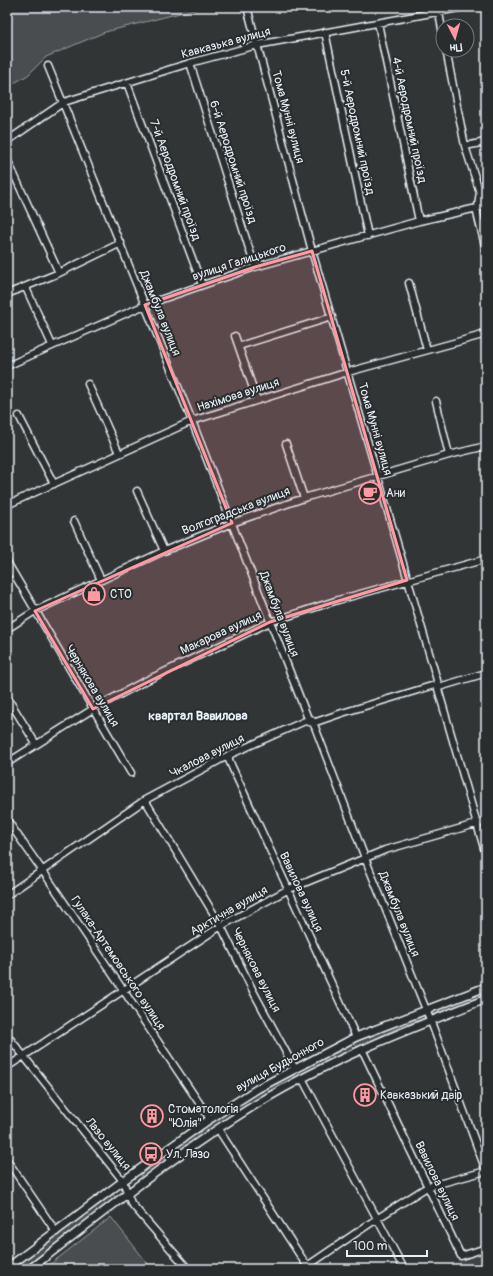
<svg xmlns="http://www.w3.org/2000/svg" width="493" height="1276" font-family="Pangolin,sans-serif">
<rect width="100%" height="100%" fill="#323536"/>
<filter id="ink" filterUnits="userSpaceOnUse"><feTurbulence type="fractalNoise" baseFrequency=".025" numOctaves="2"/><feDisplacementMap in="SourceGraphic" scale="8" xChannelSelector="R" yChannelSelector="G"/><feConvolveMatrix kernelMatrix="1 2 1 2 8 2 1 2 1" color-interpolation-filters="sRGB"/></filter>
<g filter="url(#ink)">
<path fill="#3f4244" d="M486,1252V1269H438L444,1266Z"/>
<path fill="#494d4f" stroke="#989fa4" d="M7,7H204L105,32L46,57L28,75L7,87Z
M486,989V995L430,1016L428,1011Z
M425,1012L426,1017L400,1027L357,1047L354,1042Z
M351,1043L354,1048C322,1064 290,1080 259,1098C219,1121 182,1150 145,1177L141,1176V1172L201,1129L256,1094Z
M113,1194L115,1196L114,1199L22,1269H13L109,1196Z
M111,1217L152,1269H44Z"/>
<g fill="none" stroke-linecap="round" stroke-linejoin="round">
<g stroke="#e8f1f8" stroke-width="9">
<path id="minor" d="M247,7L312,251L439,687L438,689L486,855
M438,7L443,35
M378,23L419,221
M325,32L368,236
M446,50L465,146L480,193C478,200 479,206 477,213L486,250
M190,63L255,267
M48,66L192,421L307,716L312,720L315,727L365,858L433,1027L486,1171
M127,83L202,285
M7,141L64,102L190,63L257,45L464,7
M465,146L486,142
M7,159L59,273
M409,283L427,350
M26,288L52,345
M7,294L59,273L121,243
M235,336L257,400
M239,346L332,317
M7,366L145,305L255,267L419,221L486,206
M88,384L119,453
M436,401L449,455
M19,416L54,484
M286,444L304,498
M137,491L164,551
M7,505L192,421L348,372L486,334
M74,521L101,580
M7,562L131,773
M7,629L35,611L164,551L232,523L304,498L449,455L486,446
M439,687L486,673
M7,697L36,744
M229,755V760L232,767L356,1037
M7,763L93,709L143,682L270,622L338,600L486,559
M145,800L221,926L253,991L295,1069
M7,820L47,877L210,1119
M7,895L145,800L229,755L305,721L313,723L342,713L438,684
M7,1035L123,1181L131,1203L188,1269
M362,1049L461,1256L486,1248
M7,1067L221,926L287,890L385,850L486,821
M302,1078L404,1269
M218,1129L309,1269
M7,1160L56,1232
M303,1269L378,1218L427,1187L486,1171"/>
</g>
<g stroke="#e8f1f8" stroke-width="10">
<path id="major" d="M7,1268L123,1181L210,1119L257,1089L356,1037L486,987
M30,1269C105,1211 179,1151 260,1102C331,1059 409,1029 486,999"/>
</g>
<use href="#minor" stroke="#2a2d2e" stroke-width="6"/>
<use href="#major" stroke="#2a2d2e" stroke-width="7"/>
</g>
</g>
<path fill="#ff9aa2" fill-opacity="0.2" stroke="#ff9aa2" stroke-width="3" stroke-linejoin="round" d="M312,251L407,580L270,622L93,709L35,611L232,523L145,305L255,267Z"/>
<defs>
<g id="cafe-ring" transform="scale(1.15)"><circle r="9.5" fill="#2a2d2e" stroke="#ff9aa2" stroke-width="1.5"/><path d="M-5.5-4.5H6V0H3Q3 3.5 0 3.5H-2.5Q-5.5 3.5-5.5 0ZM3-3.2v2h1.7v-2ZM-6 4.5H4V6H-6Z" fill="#ff9aa2"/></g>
<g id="shop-ring" transform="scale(1.15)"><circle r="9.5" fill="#2a2d2e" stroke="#ff9aa2" stroke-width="1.5"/><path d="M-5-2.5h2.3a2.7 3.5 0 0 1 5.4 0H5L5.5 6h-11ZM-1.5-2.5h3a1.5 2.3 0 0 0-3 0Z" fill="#ff9aa2"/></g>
<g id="building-ring" transform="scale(1.15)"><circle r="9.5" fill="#2a2d2e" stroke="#ff9aa2" stroke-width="1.5"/><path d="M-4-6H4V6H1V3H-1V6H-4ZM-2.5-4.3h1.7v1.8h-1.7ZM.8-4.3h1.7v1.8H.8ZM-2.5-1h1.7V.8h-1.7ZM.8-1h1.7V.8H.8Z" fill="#ff9aa2"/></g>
<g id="bus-ring" transform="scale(1.15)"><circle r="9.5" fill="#2a2d2e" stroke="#ff9aa2" stroke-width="1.5"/><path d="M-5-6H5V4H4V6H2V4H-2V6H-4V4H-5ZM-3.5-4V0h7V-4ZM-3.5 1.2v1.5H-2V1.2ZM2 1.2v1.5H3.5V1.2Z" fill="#ff9aa2"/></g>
</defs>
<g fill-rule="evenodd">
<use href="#cafe-ring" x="370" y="493"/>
<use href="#shop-ring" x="94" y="594"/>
<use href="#building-ring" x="365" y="1095"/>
<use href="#building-ring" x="152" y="1116"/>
<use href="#bus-ring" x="151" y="1154"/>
</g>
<g text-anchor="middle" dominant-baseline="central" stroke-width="4" stroke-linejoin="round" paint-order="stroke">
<g font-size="12" fill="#e8f1f8" stroke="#2a2d2e">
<text transform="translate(226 43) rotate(-15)">Кавказька вулиця</text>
<text transform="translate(288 117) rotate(75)">Тома Мунні вулиця</text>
<text transform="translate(409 120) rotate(78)">4-й Аеродромний проїзд</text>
<text transform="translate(357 132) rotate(78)">5-й Аеродромний проїзд</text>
<text transform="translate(233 162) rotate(72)">6-й Аеродромний проїзд</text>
<text transform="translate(175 180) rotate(70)">7-й Аеродромний проїзд</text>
<text transform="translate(239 262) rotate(-18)">вулиця Галицького</text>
<text transform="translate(160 313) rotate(68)">Джамбула вулиця</text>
<text transform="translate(238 395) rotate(-18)">Нахімова вулиця</text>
<text transform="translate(375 429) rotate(74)">Тома Мунні вулиця</text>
<text transform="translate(236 511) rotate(-21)">Волгоградська вулиця</text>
<text transform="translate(279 614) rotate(69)">Джамбула вулиця</text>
<text transform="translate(221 633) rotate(-25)">Макарова вулиця</text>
<text transform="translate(92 686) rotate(59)">Чернякова вулиця</text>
<text transform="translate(207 756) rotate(-27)">Чкалова вулиця</text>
<text transform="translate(301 892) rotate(65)">Вавилова вулиця</text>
<text transform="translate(229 911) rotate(-30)">Арктична вулиця</text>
<text transform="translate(399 914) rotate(68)">Джамбула вулиця</text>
<text transform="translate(118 963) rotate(56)">Гулака-Артемовського вулиця</text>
<text transform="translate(256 970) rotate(63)">Чернякова вулиця</text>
<text transform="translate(280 1065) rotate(-29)">вулиця Будьонного</text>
<text transform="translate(108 1144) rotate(51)">Лазо вулиця</text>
<text transform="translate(437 1181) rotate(64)">Вавилова вулиця</text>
</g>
<g font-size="12" fill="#e8f1f8" stroke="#2a2d2e" text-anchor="start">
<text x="386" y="493">Ани</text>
<text x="110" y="594">СТО</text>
<text x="380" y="1095">Кавказький двір</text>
<text x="168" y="1109">Стоматологія<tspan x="168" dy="14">"Юлія"</tspan></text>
<text x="166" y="1154">Ул. Лазо</text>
</g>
<g font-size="13" font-weight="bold" fill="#e8f1f8" stroke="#2a2d2e">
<text x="198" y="716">квартал Вавилова</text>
</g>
</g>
<rect width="493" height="1276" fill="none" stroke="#2a2d2e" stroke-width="24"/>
<rect x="12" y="12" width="469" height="1252" fill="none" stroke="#e8f1f8" stroke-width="1.5" filter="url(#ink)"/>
<g transform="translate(455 38) rotate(174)"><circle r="19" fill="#2a2d2e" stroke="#767b7f"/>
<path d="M0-3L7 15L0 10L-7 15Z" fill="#ff9aa2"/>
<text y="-6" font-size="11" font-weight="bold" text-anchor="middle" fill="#e8f1f8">Пн</text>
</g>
<path d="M347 1250v6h80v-6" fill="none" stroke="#e8f1f8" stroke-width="2"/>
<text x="353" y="1250" font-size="12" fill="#e8f1f8" stroke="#2a2d2e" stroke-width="3" paint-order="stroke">100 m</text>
</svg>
